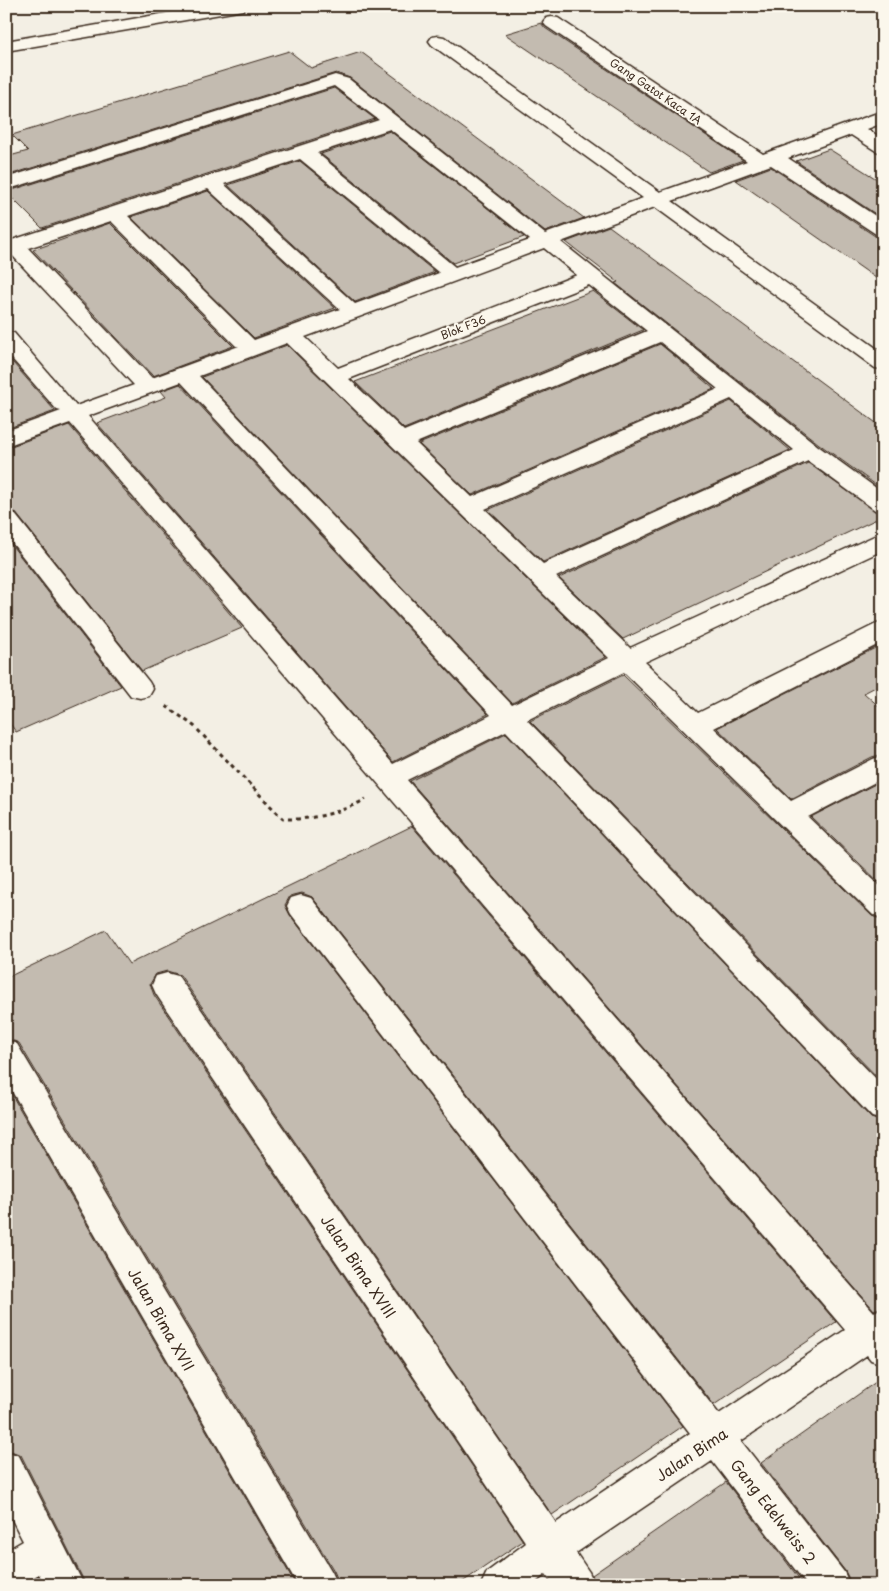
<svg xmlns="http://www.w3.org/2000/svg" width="889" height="1591" font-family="'Playpen Sans',sans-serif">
<rect width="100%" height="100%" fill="#f3efe4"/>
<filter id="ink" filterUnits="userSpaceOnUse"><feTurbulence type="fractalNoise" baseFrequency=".02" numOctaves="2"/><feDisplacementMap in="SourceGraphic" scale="10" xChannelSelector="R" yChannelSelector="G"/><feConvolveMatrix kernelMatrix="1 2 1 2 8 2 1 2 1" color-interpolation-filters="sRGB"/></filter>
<g filter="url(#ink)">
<path fill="#c3bbb0" stroke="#3b2a1e" d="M541,23L545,28L743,160L709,172L505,34Z
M289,51L311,68L361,52L584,218L545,232L350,78L336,73L6,176V157L28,151L12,135Z
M334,88L375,119L42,228L6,192Z
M390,131L524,237L453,263L321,154Z
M829,149L883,183V219L796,161Z
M300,161L435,272L355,302L228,185Z
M771,167L875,236L883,238V283L736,180Z
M208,191L335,308L254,338L131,217Z
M110,223L233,346L153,376L33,250Z
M609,226L883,428V490L819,444L615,283L618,282L566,242Z
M593,291L643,330L404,429L355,382Z
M660,344L714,389L472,495L419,444Z
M287,345L606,657L512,703L202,377Z
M6,355L55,411L6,429Z
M180,384L488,714L393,762L97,423L166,397L161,391Z
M731,401L790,450L543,562L488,510Z
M69,425L242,628L142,671L15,512L6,508V448Z
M808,463L883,516L623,639L559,578Z
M6,538L121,686L16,732L6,718Z
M883,644V683L864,693L883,710V754L872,757L791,799L717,728Z
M623,675L872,916L883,920V1083L530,721Z
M506,733L871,1118L883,1122V1306L874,1310L410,781Z
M883,780V886L811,817Z
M412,826L836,1322L714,1405L312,897L302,893L290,896L285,905L290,915L683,1426L552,1515L180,975L167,971L156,974L150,984L154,995L523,1541L458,1585H340L334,1571L19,1043L6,1038V978L106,930L129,964Z
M6,1085L296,1585H86L21,1455L6,1449Z
M883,1377V1585H852L845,1571L761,1463Z
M726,1482L804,1585H597L592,1575Z"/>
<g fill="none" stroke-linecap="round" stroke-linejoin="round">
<g stroke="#3b2a1e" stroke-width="3">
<path id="minor" d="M207,6H246L244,10L238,11L6,51V41Z
M552,17L558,18L763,154L883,111V123L867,129L883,139V153L876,151L851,135L788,158L883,221V236L876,234L771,165L672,201L883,353V369L875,368L655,207L561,242L818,446L883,493V513L875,510L808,461L556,577L630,648L883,532V550L645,662L698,713L874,625L883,622V642L714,728L791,801L873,759L883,756V778L808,817L883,889V918L873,915L624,672L527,720L883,1086V1120L872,1117L506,731L407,780L874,1312L883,1308V1364L871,1360L867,1355L741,1441L844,1572L850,1585H807L712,1461L576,1553L589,1572L595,1585H553L546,1574L532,1585H481L487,1572L526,1543L156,994L152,985L156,976L167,973L178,976L556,1523L690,1433L291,914L287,906L291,898L301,895L311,898L719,1414L845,1330L70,423L6,446V431L61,411L57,410L6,352V332L14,333L76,406L134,385L11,254L6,255V242L379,120L334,86L6,190V178L335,75L349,79L545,234L643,198L432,45L429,41L432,37L438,36L444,37L660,192L747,161L546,26L543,22L546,18ZM390,129L529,239L530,240L455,267L317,153ZM300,159L438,272L439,273L355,304L224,184ZM208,189L338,308L340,309L254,340L128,216ZM111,221L236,346H239L152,378L28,248ZM544,248L577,275L338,368L305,337ZM589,285L647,331L404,431L349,379ZM660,342L718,389L472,497L416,443ZM287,343L609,658L512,705L199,376ZM181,382L491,715L393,764L88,416ZM731,399L794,450L543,564L485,509Z
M6,510L14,513L149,682L153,689L149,696L140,698L131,696L6,535Z
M6,1040L17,1044L332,1572L338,1585H298L6,1081Z
M6,1451L19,1456L84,1585H45L39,1574L20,1585H6V1551L23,1541L6,1508Z"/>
</g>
<path stroke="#3b2a1e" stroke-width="3" stroke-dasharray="4 4" stroke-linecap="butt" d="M166,706L194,726L283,819C313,820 340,813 366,799"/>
<use href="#minor" fill="#fbf7ec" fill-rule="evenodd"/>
</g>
</g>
<g text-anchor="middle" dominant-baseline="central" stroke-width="4" stroke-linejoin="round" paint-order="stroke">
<g font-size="11" fill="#3b2a1e" stroke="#fbf7ec">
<text transform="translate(656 91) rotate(34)">Gang Gatot Kaca 1A</text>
<text transform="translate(463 327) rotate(-21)">Blok F36</text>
</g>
<g font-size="15" fill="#3b2a1e" stroke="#fbf7ec">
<text transform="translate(359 1266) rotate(56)">Jalan Bima XVIII</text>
<text transform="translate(162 1319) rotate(60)">Jalan Bima XVII</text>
<text transform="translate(691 1454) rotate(-34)">Jalan Bima</text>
<text transform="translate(774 1511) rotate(52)">Gang Edelweiss 2</text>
</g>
</g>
<rect width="889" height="1591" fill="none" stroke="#fbf7ec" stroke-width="25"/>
<rect x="12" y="12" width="864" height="1566" fill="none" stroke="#3b2a1e" stroke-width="2" filter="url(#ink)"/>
</svg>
